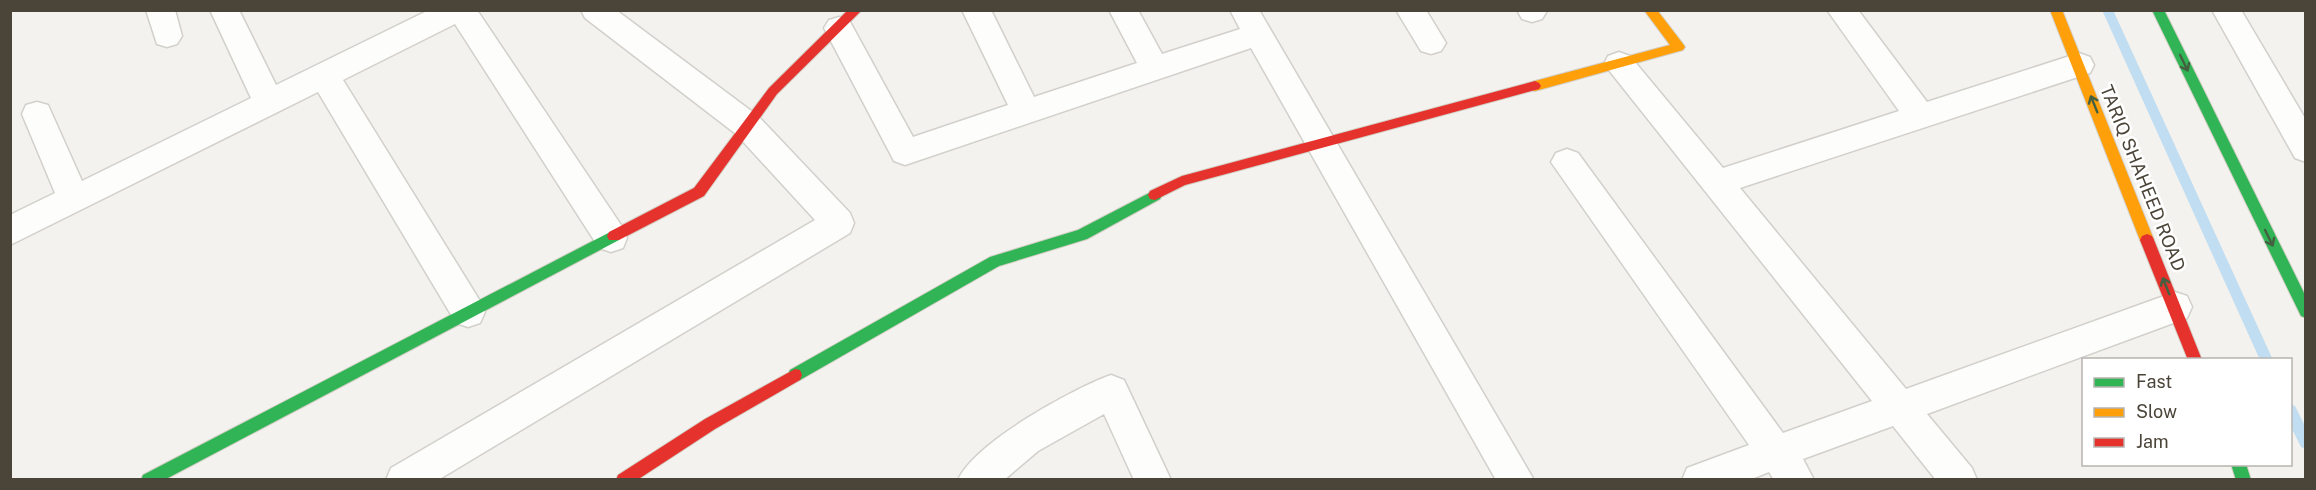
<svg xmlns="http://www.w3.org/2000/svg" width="2316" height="490" font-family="'Public Sans',sans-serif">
<rect width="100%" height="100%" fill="#f4f2ee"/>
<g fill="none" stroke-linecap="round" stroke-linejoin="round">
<path fill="#c0ddf1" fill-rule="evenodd" d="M2102,10H2113L2273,360H2260Z
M2290,404L2295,406L2306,428V449L2301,447L2290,425Z"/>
<g stroke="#d2d0cb" stroke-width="3">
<path id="street" d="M146,10H175L182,36L177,44L167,47L157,44Z
M210,10H239L276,85L429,10H477L623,228L627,238L623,248L611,252L599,248L455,24L343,80L480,301L485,312L480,323L468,327L456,323L318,92L10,245V215L55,193L22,114L26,105L37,102L48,105L82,181L251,98Z
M581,10H616L758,116L850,213L854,223L850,233L438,480H386L391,468L815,220L736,134L585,18Z
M962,10H991L1034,97L1137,63L1109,10H1138L1162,54L1240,29L1230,10H1259L1534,480H1496L1251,48L905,165L894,161L824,28L829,20L839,17L849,20L913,137L1008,105Z
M1396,10H1426L1446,43L1441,51L1431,54L1421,51Z
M1517,10H1547V11L1542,19L1532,22L1522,19Z
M1827,10H1858L1927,102L2079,53L2090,57L2094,65L2090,73L1740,188L1906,389L2175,292L2187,296L2192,307L2187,318L1927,414L1972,468L1977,480H1936L1893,426L1803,459L1814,480H1774L1769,472L1749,480H1682L1687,468L1749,445L1551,162L1556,153L1567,149L1578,153L1783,433L1872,401L1604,64L1608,56L1619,52L1630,56L1723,168L1899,111Z
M2212,10H2241L2306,120V162L2295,158Z
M1111,375L1124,380L1171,480H1134L1104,414L1038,451L1004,480H958C974,443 1072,389 1111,375Z"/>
</g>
<g stroke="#d3cfc5" stroke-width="2">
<path id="fast" d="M2152,10H2164L2306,297V318L2301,316Z
M1155,190L1160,191L1162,195L1160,199L1087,239L999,266L800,380L795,381L790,380L788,375L790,370L990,257L1078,230Z
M614,230L619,232L621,236L619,240L164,480H141L143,475Z
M2231,464H2246L2251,480H2236Z"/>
</g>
<g stroke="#d3cfc5" stroke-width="2">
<path id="slow" d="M1644,10H1657L1683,44L1685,47L1683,50L1535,91L1531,89L1529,86L1535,81L1670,45Z
M2050,10H2062L2154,240L2152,244H2142L2140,240Z"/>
</g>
<g stroke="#d3cfc5" stroke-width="2">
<path id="jam" d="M848,10H862L777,94L704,196L619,240H609L607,236L609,232L694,188L769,88Z
M1535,81L1539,83L1541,86L1539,89L1185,185L1155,200L1150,199L1148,195L1150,191L1182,176Z
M2147,234L2152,236L2154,240L2202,360H2188L2140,240L2142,236Z
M795,369L800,370L802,375L800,380L715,429L637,480H616L618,475L705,419Z"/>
</g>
<use href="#street" fill="#fdfdfc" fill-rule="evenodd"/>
<use href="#fast" fill="#30b455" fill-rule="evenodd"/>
<use href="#slow" fill="#ff9f0a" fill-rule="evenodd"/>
<use href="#jam" fill="#e5322d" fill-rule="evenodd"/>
</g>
<defs><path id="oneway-shaft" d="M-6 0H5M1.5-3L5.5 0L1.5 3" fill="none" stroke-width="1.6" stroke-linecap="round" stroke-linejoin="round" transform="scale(1.5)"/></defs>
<g stroke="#446040">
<use href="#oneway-shaft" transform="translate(2184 63) rotate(64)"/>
<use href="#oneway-shaft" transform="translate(2094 104) rotate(-112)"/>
<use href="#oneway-shaft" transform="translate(2269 238) rotate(64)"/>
<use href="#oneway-shaft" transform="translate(2166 286) rotate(-112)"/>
</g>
<g text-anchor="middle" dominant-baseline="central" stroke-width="5" stroke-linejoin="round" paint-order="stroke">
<g font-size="18" fill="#4b4439" stroke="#fff">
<text transform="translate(2143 178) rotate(68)">TARIQ SHAHEED ROAD</text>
</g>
</g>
<rect width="2316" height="490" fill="none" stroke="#4b4439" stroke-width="24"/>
<rect x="2082" y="358" width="210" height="108" fill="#ffffff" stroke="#b7b4b0" stroke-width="1.5"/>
<rect x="2094" y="378" width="30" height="9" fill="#30b455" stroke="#b7b4b0" stroke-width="1.5"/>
<text x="2136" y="388" font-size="18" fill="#4b4439">Fast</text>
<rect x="2094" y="408" width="30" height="9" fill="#ff9f0a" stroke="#b7b4b0" stroke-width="1.5"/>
<text x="2136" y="418" font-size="18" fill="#4b4439">Slow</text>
<rect x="2094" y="438" width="30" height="9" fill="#e5322d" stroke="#b7b4b0" stroke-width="1.5"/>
<text x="2136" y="448" font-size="18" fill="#4b4439">Jam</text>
</svg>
